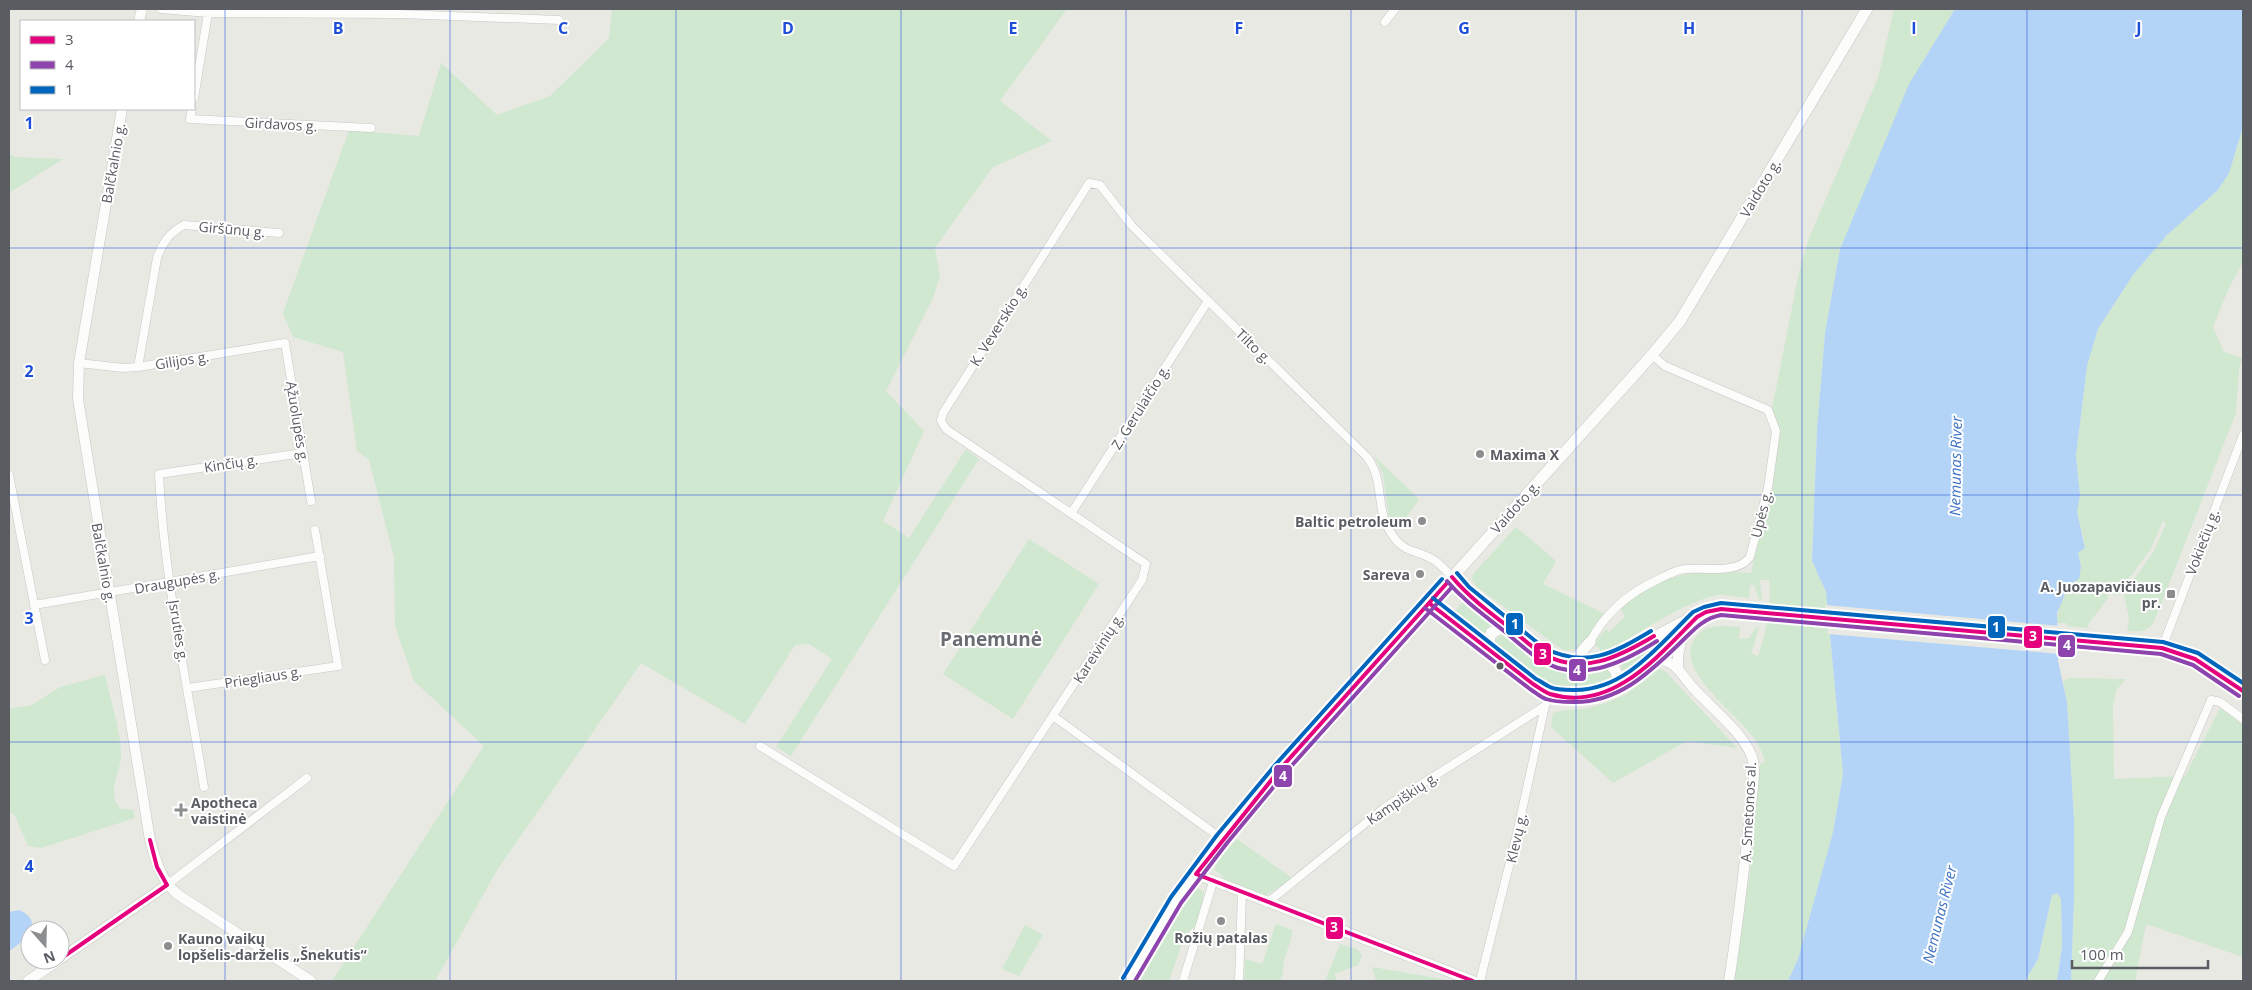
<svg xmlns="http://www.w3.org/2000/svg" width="2252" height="990" font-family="'Open Sans',sans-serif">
<rect width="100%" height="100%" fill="#e9e9e3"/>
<path fill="#d0e7d0" d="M612,9H1067L1000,101L1052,141L993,167L935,248L940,276L932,300L886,391L924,431L883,521L909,538L966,449L979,459L791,756L776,747L832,659L809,644L795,645L745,724L641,663L497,870L435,981H332L484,746L414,681L395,626L394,558L369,460L357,451L343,352L293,337L283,313L349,130L419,136L441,63L497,115L550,96L609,38Z
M1894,9H1955L1926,56L1840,249L1825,333L1817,429L1812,561L1826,592L1843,774L1833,832L1798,960L1788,981H1734L1751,863L1760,764L1765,762C1762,750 1757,741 1749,732C1732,710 1670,665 1697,636C1700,632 1704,629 1709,628C1718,625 1731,627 1740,627L1739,639L1749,638L1756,628H1759L1751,654L1758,656C1767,630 1771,607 1769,580H1760L1762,600L1759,599L1754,585H1750L1749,598C1739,598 1727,594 1718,595C1687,600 1636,635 1608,651L1601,652L1598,647L1595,646L1596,641L1606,629L1609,632L1625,617L1621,609C1628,600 1635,596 1645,590C1682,569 1710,571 1751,573L1769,492L1778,433L1772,409L1799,272L1809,238L1878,78Z
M2243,127V262L2228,290L2213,327L2224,352L2242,358L2239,369L2236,413L2163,599C2153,622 2155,634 2127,631L2129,619L2124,594L2154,551L2166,523L2163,521L2150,550L2121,589L2120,595L2108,593V598L2089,623L2088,628L2067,626L2066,623H2057C2057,602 2071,583 2081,566L2078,553L2084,540L2076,512L2080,495L2076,456L2087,365L2098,329L2133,275L2167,235L2218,190L2229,172Z
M9,154L15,157L63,159L9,193Z
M1374,456L1419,499L1398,530L1389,518L1383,474Z
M1516,527L1556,561L1543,584L1605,614L1579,648L1573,650H1563L1477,587L1472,580L1473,574Z
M1029,539L1099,584L1013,719L943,674Z
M1465,599L1495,623L1488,629L1483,638L1453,614Z
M1675,633L1633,669L1624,674L1620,663L1663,636Z
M1501,635L1506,636L1531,658L1548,666L1580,670L1606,668L1612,675V681C1607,687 1601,687 1594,689C1562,696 1537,680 1512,661C1505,655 1497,650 1494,641Z
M1661,669L1666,672L1737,748L1687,741L1613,783L1551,727L1553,713C1564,709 1576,710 1588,708C1621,700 1631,692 1656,671Z
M105,675C110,698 120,729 121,751C123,771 104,791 121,809L133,810L135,818L41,848L28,846L15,816L9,812V709L32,705L60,687Z
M2068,678L2126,679L2117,689L2113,704L2114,779L2185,776L2220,708L2243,725V957L2146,924L2135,981H2071L2074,898V819L2067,702L2063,681Z
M1237,839L1292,878L1265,896L1222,879L1223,876L1215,870L1216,862Z
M1195,888L1202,890L1204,893L1197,925L1185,934L1169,981H1136L1185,899Z
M2057,893L2061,898L2062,946L2057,981H2025L2038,959L2052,895Z
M1276,924L1292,930C1292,940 1288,948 1285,957C1282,966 1285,972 1280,981H1244L1245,959L1262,964Z
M1025,925L1043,935L1019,976L1002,969Z
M1340,944L1357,949L1362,955L1358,965L1334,974L1337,981H1325Z
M1372,967L1443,979L1450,981H1376Z"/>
<path fill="#b4d4f7" d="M1955,9H2243V127L2229,173L2218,190L2167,235L2133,275L2098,329L2087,366L2076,456L2080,495L2077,512L2085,548L2078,553L2081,566L2079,579L2069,585L2057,613L2058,661L2067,702L2074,819V898L2071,981H2057L2062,946L2061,899L2057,893L2052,895L2038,959L2025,981H1788L1798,959L1833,832L1843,774L1826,592L1812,561L1817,429L1825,333L1840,249L1909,84Z
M19,910C47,922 23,942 9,951V912Z"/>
<path fill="#e9e9e3" d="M1825,605L2060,626V654L1828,634Z"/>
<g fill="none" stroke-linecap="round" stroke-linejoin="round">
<g stroke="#c6c7c5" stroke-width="9">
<path id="minor" d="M161,9L208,13L400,14L559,20
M1385,22L1395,9
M194,98L208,13
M192,109L190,119L371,128
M79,363L123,368L138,367L285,343L311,501
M138,367L157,258C163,242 169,233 184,225L279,233
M9,475L45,660
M1072,512L1208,301
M34,605L320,556
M1590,642C1605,613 1630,592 1659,579C1667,575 1676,570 1685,569C1704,567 1737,575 1750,557L1768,488L1776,431L1768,410L1665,366L1652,355
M2162,648L2243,435
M188,688L338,666L315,530
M1053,716L1222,839
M760,746L954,866L1142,580L1146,564L946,429L941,421L943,413L1089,183L1100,185L1132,226L1367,457C1385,480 1375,510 1391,533C1404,554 1415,549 1432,559C1440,563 1446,571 1452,577
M204,787C187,683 164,579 159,474L303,453
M167,885L307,778
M1267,903L1384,808L1545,706
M1183,981L1213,882
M1239,981L1242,894
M1480,981L1516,838L1545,706L1550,694
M2098,981L2128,932L2161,817L2211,700L2220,702L2243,719"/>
</g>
<g stroke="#c6c7c5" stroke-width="11">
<path id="tertiary" d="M139,21L142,9
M122,109L79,363L78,399L150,840C156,861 160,878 177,894L311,981
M1652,660C1677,658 1681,676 1696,691C1713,709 1744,734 1752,757C1757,772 1751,799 1750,814C1744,870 1738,926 1729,981
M1678,668V656L1683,633
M1196,874L1473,981
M60,959L167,885
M28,981L59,960"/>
</g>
<g stroke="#c6c6c5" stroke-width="12">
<path id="secondary" d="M1452,577L1465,592L1541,653C1604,693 1659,619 1721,609L2162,648C2195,654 2217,671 2243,691
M1429,603L1533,684C1580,711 1611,694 1648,663C1665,649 1681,635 1695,618
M1491,651L1489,642L1491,633L1499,629H1512
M1606,662C1617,669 1619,675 1616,688
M1571,664L1590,642
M1128,981L1176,900L1222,839L1281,768L1652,355L1680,321L1867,9"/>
</g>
<use href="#minor" stroke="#fcfcfb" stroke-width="8"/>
<use href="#tertiary" stroke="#fcfcfb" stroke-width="10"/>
<use href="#secondary" stroke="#fcfcfb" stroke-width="11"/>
<g stroke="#fff" stroke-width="8">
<path id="bus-1" d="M1452,577C1469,597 1489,612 1510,628C1520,636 1531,647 1543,654C1582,676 1619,657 1654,636
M1429,603L1533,684C1538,687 1544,692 1550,694C1612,713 1659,655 1697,617L1706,612L1721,609L2162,648L2195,659L2243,691
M150,840L157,867L167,885
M1196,874L1281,768L1447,583
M1196,874L1473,981
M60,959L167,885"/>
</g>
<g stroke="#fff" stroke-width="8">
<path id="bus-2" d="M1447,581C1464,601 1484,615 1504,631C1515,640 1526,650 1537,658C1577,685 1621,664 1657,641
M1425,608L1530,689C1535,692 1540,697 1546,699C1554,702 1564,702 1573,702C1617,703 1648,674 1678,645C1692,632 1701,619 1721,615L2161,654L2193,665L2239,696
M1135,981L1181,903L1227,843L1286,772L1452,587"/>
</g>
<g stroke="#fff" stroke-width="8">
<path id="bus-3" d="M1457,573L1469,587L1544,648C1586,669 1614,653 1651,631
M1433,598L1536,679C1541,681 1545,685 1550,687C1556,690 1566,690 1573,690C1625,691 1659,645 1693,612L1704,607L1721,603L2163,642L2198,653L2243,683
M1123,978L1171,897L1217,835L1276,764L1442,579"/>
</g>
<use href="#bus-1" stroke="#e5007d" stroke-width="4"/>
<use href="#bus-2" stroke="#8e44ad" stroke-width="4"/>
<use href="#bus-3" stroke="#0065bd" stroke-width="4"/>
</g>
<path fill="none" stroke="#1d4ed8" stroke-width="1" stroke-opacity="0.55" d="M225,9V981M450,9V981M676,9V981M901,9V981M1126,9V981M1351,9V981M1576,9V981M1802,9V981M2027,9V981M9,248H2243M9,495H2243M9,742H2243"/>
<g fill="#8b8d8e" stroke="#fff" stroke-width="2">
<circle cx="1480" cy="454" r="5"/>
<circle cx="1422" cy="521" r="5"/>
<circle cx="1420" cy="574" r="5"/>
<rect x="2166" y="589" width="10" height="10" rx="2.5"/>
<path d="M178.5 802.5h5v5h5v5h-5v5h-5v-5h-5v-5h5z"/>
<circle cx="1221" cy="921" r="5"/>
<circle cx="168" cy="946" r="5"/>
</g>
<circle fill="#595c61" stroke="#fff" stroke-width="2" cx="1500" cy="666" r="4.5"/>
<g text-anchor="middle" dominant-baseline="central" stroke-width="4" stroke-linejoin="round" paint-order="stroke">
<g font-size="14" fill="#595c61" stroke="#fff">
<text transform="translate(281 124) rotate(3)">Girdavos g.</text>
<text transform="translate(113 163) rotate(-80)">Balčkalnio g.</text>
<text transform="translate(1760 188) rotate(-59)">Vaidoto g.</text>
<text transform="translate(232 229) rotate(5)">Giršūnų g.</text>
<text transform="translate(998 325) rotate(-58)">K. Veverskio g.</text>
<text transform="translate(1254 346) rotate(44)">Tilto g.</text>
<text transform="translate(182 360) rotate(-9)">Gilijos g.</text>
<text transform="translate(1140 407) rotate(-58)">Z. Gerulaičio g.</text>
<text transform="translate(298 422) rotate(81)">Ąžuolupės g.</text>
<text transform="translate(231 463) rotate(-9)">Kinčių g.</text>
<text transform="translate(1515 507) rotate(-48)">Vaidoto g.</text>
<text transform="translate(1761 514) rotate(-76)">Upės g.</text>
<text transform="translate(2202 542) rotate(-69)">Vokiečių g.</text>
<text transform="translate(104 563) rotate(80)">Balčkalnio g.</text>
<text transform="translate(177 581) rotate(-10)">Draugupės g.</text>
<text transform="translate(179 631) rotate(81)">Įsruties g.</text>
<text transform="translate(1098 648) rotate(-57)">Kareivinių g.</text>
<text transform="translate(263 677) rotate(-9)">Priegliaus g.</text>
<text transform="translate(1402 798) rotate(-34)">Kampiškių g.</text>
<text transform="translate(1748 812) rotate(-87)">A. Smetonos al.</text>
<text transform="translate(1516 838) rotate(-77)">Klevų g.</text>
</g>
<g font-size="14" font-weight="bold" fill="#595c61" stroke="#fff" text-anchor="start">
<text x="1490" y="454">Maxima X</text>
<text x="1412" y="521" text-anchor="end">Baltic petroleum</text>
<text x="1410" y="574" text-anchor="end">Sareva</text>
<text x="2161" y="586" text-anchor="end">A. Juozapavičiaus<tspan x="2161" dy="16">pr.</tspan></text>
<text x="191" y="802">Apotheca<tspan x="191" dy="16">vaistinė</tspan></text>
<text x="1221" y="937" text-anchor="middle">Rožių patalas</text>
<text x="178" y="938">Kauno vaikų<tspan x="178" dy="16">lopšelis-darželis „Šnekutis“</tspan></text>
</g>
<g font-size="15" font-style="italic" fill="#3f73c3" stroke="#fff">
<text transform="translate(1955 466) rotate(-89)">Nemunas River</text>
<text transform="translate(1939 914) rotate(-76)">Nemunas River</text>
</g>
<g font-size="19" font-weight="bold" fill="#6a6e73" stroke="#fff">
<text x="991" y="639">Panemunė</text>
</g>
</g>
<g font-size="16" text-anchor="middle" font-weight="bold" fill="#1d4ed8" stroke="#fff" stroke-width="4" stroke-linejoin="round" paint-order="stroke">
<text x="338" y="34">B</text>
<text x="563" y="34">C</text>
<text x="788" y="34">D</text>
<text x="1013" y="34">E</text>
<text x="1239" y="34">F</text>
<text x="1464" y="34">G</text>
<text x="1689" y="34">H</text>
<text x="1914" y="34">I</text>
<text x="2139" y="34">J</text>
<text x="29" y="129">1</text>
<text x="29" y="377">2</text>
<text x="29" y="624">3</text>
<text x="29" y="872">4</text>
</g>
<g stroke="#fff" stroke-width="2">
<rect x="1505" y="612" width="19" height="24" rx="5" fill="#0065bd"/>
<rect x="1987" y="615" width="19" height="24" rx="5" fill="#0065bd"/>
<rect x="2023" y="625" width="20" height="24" rx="5" fill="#e5007d"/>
<rect x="2057" y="634" width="19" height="24" rx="5" fill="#8e44ad"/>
<rect x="1533" y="642" width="19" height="24" rx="5" fill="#e5007d"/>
<rect x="1568" y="658" width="19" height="24" rx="5" fill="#8e44ad"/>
<rect x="1273" y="764" width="20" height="24" rx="5" fill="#8e44ad"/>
<rect x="1325" y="916" width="19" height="24" rx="5" fill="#e5007d"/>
</g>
<g font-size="14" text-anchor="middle" font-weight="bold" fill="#fff">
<text x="1515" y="629">1</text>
<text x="1996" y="632">1</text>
<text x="2033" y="641">3</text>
<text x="2067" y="650">4</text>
<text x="1543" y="659">3</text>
<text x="1577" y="675">4</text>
<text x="1283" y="781">4</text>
<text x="1334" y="932">3</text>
</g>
<rect width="2252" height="990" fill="none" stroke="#595c61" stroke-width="20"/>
<rect x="20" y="20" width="175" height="90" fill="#ffffff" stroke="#bdbec0"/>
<rect x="30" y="36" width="25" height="8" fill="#e5007d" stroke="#bdbec0"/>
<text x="65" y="45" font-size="15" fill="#595c61">3</text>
<rect x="30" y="61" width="25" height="8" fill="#8e44ad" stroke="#bdbec0"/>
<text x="65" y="70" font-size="15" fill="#595c61">4</text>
<rect x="30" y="86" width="25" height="8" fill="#0065bd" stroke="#bdbec0"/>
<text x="65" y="95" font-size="15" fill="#595c61">1</text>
<g transform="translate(45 945) rotate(160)"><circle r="24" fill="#ffffff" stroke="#bdbec0"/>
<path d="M0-4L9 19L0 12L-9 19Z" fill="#8b8d8e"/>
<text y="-8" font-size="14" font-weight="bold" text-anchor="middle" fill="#595c61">N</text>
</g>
<path d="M2072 960v8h136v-8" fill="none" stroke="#595c61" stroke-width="2.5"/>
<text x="2080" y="960" font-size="15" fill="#595c61" stroke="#ffffff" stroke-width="4" paint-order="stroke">100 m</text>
</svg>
